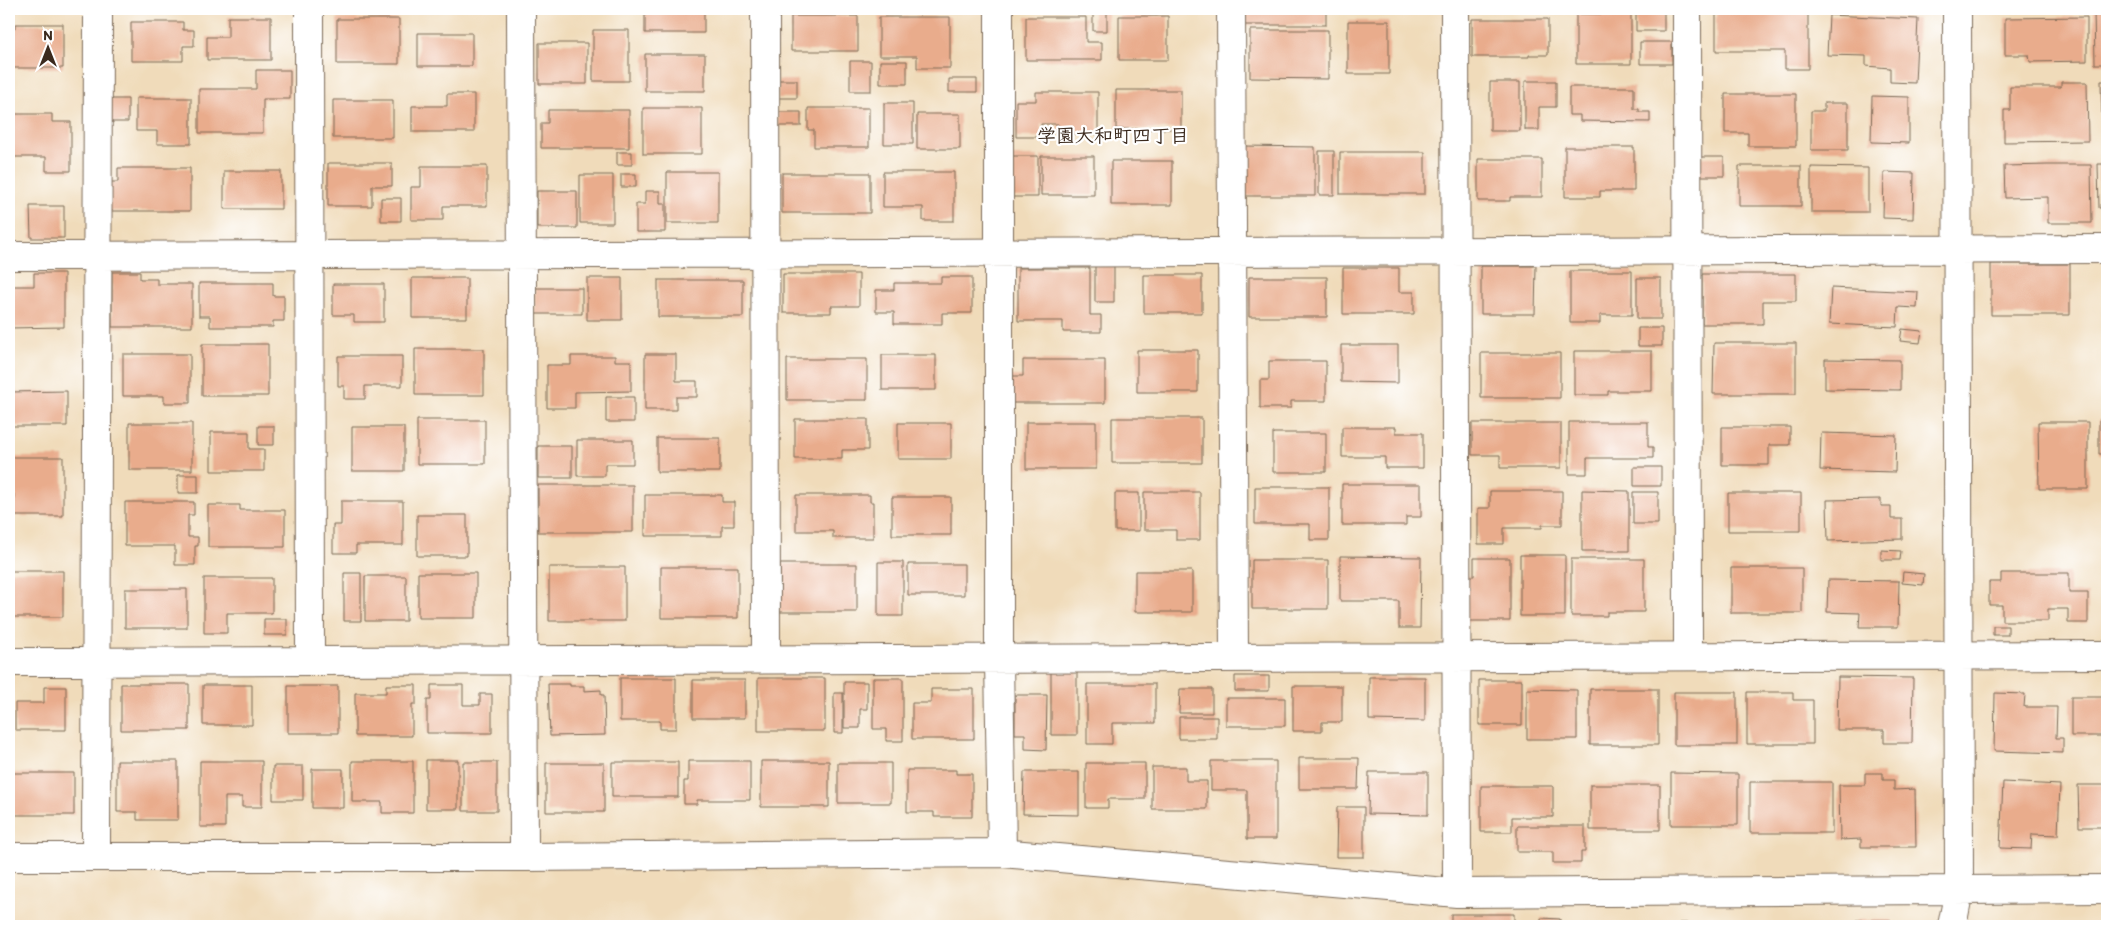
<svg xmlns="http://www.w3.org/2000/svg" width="2116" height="935" font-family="Itim,'Klee One',sans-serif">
<rect width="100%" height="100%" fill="#fff"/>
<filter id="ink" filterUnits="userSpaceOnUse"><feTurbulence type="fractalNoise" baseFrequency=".02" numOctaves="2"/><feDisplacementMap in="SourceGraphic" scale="10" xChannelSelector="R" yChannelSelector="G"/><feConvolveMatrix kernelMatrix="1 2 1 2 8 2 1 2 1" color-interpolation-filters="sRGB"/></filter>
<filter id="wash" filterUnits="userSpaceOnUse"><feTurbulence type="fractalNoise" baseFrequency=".0096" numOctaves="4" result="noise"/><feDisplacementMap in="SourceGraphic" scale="20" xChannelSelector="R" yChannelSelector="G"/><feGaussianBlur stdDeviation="1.12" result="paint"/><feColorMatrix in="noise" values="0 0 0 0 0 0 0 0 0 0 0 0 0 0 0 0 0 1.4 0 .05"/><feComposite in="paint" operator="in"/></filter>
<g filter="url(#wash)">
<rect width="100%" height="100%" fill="#f0dbba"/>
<g id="blocks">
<path fill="#e9ac8c" d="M252,9H276V11H252Z
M645,9H704V33H645Z
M1245,9H1326V25H1245Z
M1636,9H1664V31H1636Z
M2094,9H2107V64H2095Z
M1093,11H1107V31H1093Z
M1716,11H1808V69H1785V51H1716Z
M1576,14H1631V64H1576Z
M1829,15L1918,19L1915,83L1890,82V68L1866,66V56L1827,55Z
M791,16H858V51H791Z
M1119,16H1168V60H1119Z
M228,17H271V60H207V37H228Z
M879,17H950V68H917V56H879Z
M1026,17H1086V42H1102V60H1026Z
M2087,17V61L2030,62L2029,55H2005V18Z
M337,19H399V64H337Z
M1472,19H1548V55H1529V57H1472Z
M1348,21H1389V74H1348Z
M131,22H183V30H194V46H183V61H131Z
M15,24H63V68H9V29H15Z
M593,30H629V81H593Z
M1250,30H1328V79L1250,78Z
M418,33H472V66H418Z
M1640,42H1672V64H1640Z
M539,43H587V84H539Z
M645,54H705V91H645Z
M850,61H871V91H850Z
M880,61H907V84H880Z
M256,70H290V99H263V133H199V89H256Z
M949,79H977V92H949Z
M778,80H797V98H778Z
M1525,81H1556V107H1539V130H1525Z
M2101,81H2107V129H2102Z
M1490,82H1520V131H1490Z
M2061,82H2087L2088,141L2004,142V110H2010V87H2061Z
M1569,87H1634V109H1639V112H1650V122L1580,121V115H1569Z
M1116,90H1181V129H1116Z
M1036,92H1098V134H1058V124H1041V137H1016V101H1036Z
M447,94H474V132H412V106H447Z
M1725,94H1796V146H1748V133H1725Z
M1872,96L1909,97V143L1871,142Z
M136,98H191V144H157V131H136Z
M110,99H128V122H110Z
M333,100H393V138H333Z
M884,103H913V144H884Z
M1824,103H1848V150H1811V111H1824Z
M643,108H702V154H643Z
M808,108H869V147H814V130H808Z
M548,110H629V148H541V123H548Z
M778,112H801V126H778Z
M9,114H52V122H71V171H46V157H9Z
M917,114H960V149H917Z
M1243,146L1315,147V196H1243Z
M1565,147H1634V191H1600V197H1565Z
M1319,151H1334V195H1319Z
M617,152H632V165H617Z
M1340,152H1425V194H1340Z
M1010,156H1038V197H1010Z
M1041,156H1094V195H1041Z
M1697,157H1724V176H1697Z
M1478,159H1542V197H1510V201H1478Z
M1111,161H1172V205H1111Z
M328,163H392V186H372V206H328Z
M2098,164H2107V208H2099Z
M2048,165H2091L2092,223H2048V197L2005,198L2004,166Z
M421,166H487V206H443V220H411V187H421Z
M1739,166H1801V206H1739Z
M1811,167L1868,168V212H1811Z
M118,168H190V211H109V182H118Z
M224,171H281V209H224Z
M667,172H718V223H667Z
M883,172H954V221H923V207H883Z
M1884,172L1914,173L1913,219L1883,218Z
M782,173H870V213H782Z
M621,174H636V187H621Z
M580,175H613V223H580Z
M537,191H577V228H537Z
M645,191H660V204H665V232H636V204H645Z
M381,198H401V221H381Z
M30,206H64V238H31Z
M1991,264H2070V315H1991Z
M1095,265H1114V302H1095Z
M1481,266H1536L1535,314H1481Z
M1018,268H1090V315H1101V332H1063V321H1018Z
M1343,268H1399V292H1414V314H1343Z
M1570,271H1632V315H1600V323H1570Z
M112,272H140V279H157V284H192V327H112Z
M34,273H64V327L9,328V286H34Z
M783,274H859V306H831V313H783Z
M1702,274H1796V301H1763V324H1702Z
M1144,275H1202V313H1144Z
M941,277H972V313H942V324H894V312H876V290H894V283H941Z
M1249,277H1327V317H1249Z
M412,278H467V318H412Z
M587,278H622V320H587Z
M1637,278H1661V319H1637Z
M658,280H743V317H658Z
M199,283H273V296H284V321H273V327H210V316H199Z
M333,284H384V322H354V315H333Z
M535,288H582V314H535Z
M1831,288L1918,292L1917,308L1898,307L1897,327L1829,324Z
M1638,328H1662V346H1638Z
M1902,329L1922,331L1920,343L1900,341Z
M1714,343H1796V394H1713Z
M202,344H268V396H202Z
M1341,345H1398V383L1341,382Z
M415,349H484V395H415Z
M1137,350H1198V392H1137Z
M1574,351H1652V391H1608V395H1574Z
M1481,353H1560V398H1481Z
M123,354H190V403H164V396H123Z
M645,354H676V381H697V397H676V410H645Z
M882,355H936V390H882Z
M338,356H402V386H365V399H344V386H338Z
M571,356H615V361H631V391L575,392V408H547V365H571Z
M787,359H867V400H787Z
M1825,359L1900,360V390L1825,389Z
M1023,360H1105V403H1010V376H1023Z
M1269,361H1326V401H1291V408H1260V380H1269Z
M67,391V426H9V392Z
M606,397H634V422H606Z
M1112,418H1202V463H1112Z
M795,419H868V450H842V459H795Z
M417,420H485V464H417Z
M2099,420H2107V454H2099Z
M1026,422H1096V469H1026Z
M1569,422H1648V447H1653V458H1587V474H1569Z
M2038,422H2088V489H2039Z
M129,423H192V470H129Z
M898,423H951V459H898Z
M1472,423H1561V468H1500V455H1472Z
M258,426H274V445H258Z
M352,427H404V471H352Z
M1342,427H1396V433H1423V468H1385V457H1342Z
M1722,427H1790V445H1769V465H1722Z
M211,432H249V449H264V471H211Z
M1273,433H1326V472H1273Z
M1821,433L1896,435L1895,472L1820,470Z
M657,438H720V472H657Z
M577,440H633V464H605V476H577Z
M538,446H572V478H538Z
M9,457H63V516H14V494H9Z
M1634,467H1661V486H1634Z
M178,475H198V493H178Z
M1342,484H1421V517H1406V525H1342Z
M538,485H633V532H538Z
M1255,487H1329V540H1310V524H1255Z
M1582,490L1629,491V551H1582Z
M1490,491H1562V525H1542V528H1504V544H1478V508H1490Z
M1144,492H1200V540H1176V530H1144Z
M1633,492H1658V524H1633Z
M1115,493H1139V531H1115Z
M1728,493H1801V531H1728Z
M2104,493H2107V526H2104Z
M645,495H722V502H734V526H722V536H645Z
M796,495H870V502H873V538H833V531H796Z
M892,497H951V535H892Z
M1881,499V506H1891V519H1902V539L1828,541L1827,500Z
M341,501H403V545H356V553H333V525H341Z
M125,502H194V515H188V537H198V546H195V565H175V546H125Z
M208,505H240V510H285V547H208Z
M417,515H467V556H417Z
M1881,550L1901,551L1900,560H1881Z
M1520,555H1565V616H1520Z
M1340,556L1421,557L1420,628H1399V601H1340Z
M1474,558H1510V621H1467V576H1474Z
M1571,559H1644V612H1607V616H1571Z
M1252,560H1328V609H1252Z
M878,562H903V616H878Z
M780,564H857V612H780Z
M908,564H964V595H908Z
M549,567H625V621H549Z
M661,567H738V618H661Z
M1731,568H1802V613H1731Z
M2104,569H2107V619H2104Z
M9,571H63V617H9Z
M1135,571H1192V612H1135Z
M1903,572L1924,574L1923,585L1902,583Z
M344,573H361V621H344Z
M418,573H476V618H418Z
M2001,573H2069V593H2088V623H2068V609H2048V621H2002V605H1989V582H2001Z
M365,576H406V621H365Z
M204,578H272V613H227V633H204Z
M1828,580L1899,581L1898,627H1859L1860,613L1827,612Z
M125,589H187V628H125Z
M264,619H287V635H264Z
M1993,626H2008V635H1993Z
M1051,671H1077V735H1051Z
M1235,676H1269V691H1235Z
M1369,677H1425V721L1369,720Z
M1838,677L1913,678L1912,743H1884V730H1837Z
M620,678H676V729H660V721H620Z
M758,678H825V731H758Z
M873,678H903V741H886V729H873Z
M693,680H745V718H693Z
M1479,680H1522V725H1479Z
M844,682H867V709H860V728H844Z
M121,684H189V730H121Z
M548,684H570V686H584V691L601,690V695H604L605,735L550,736Z
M1087,684H1155V723H1112V744H1087Z
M203,685H252V725H203Z
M386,685H416V704H412V736H355V693H386Z
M431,685H463V705H480V694H492V733H427V700H431Z
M288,686H338V733H288Z
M1293,686H1342V722H1322V731H1293Z
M44,687H66V730H15V703H44Z
M931,689H974V739H912V703H931Z
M1180,689H1212V713H1179Z
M1527,689L1577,690V739H1527Z
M1590,689H1658V745H1590Z
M1674,692H1737V745H1674Z
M1747,692H1793V700H1813V744H1747Z
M834,693H843V733H834Z
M1995,693L2025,694L2024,707H2057L2056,738H2063V753L1994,751Z
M1015,695H1047L1046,750L1025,749V734H1015Z
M2071,697H2107V736H2071Z
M1226,698H1285V726H1226Z
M1179,717H1217V739H1179Z
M1299,758H1359L1358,789H1299Z
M426,760H458V809H426Z
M117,761H178V820H137V812H117Z
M200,761H262V807H242V797H225V827H200Z
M352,761H413V813H382V802H352Z
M688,761H750V800H697V804H684V781H688Z
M761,761H829V807H761Z
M1211,761H1276V839H1247V790H1211Z
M463,762H497V811H463Z
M612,762H678V797H612Z
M546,763H604V812H546Z
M838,763H891V803H838Z
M1086,763H1145V799H1108V808H1086Z
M273,766H303V800H273Z
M1152,767H1186V781H1207V809H1152Z
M312,769H343V808H312Z
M907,770H956V774H972V817H934V812H907Z
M1024,772H1079V815L1023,814Z
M1369,772H1428V815L1368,814Z
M9,773H74V815H9Z
M1671,773L1738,774V825H1671Z
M1865,773H1883V780H1894V790L1915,789L1916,847H1861V839L1840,840L1839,785H1865Z
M1750,782H1832V833H1750Z
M2003,782L2060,785L2058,835L2032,834L2031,849L2000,848Z
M1590,785H1660V830H1590Z
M2078,785H2107V827H2079Z
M1481,786H1553V817H1512V832H1481Z
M1337,807H1364V857H1336Z
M1517,826H1585V852H1581V863H1553V852H1517Z
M1451,914H1514V926H1451Z
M1541,918L1560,919V926H1541Z
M1856,920H1891V926H1856Z
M1679,923H1711V926H1679Z"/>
</g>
</g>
<g filter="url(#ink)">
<use href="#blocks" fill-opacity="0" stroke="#7a6855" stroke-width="1"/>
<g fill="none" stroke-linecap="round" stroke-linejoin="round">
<g stroke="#7a6855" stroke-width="30">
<path id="minor" d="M309,9L310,661
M521,9L524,857
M765,9L766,659
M999,9V659L1002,853
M1231,9L1234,658
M1455,9L1457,893
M1687,9L1688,656
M9,256L2107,249
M9,662L2107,655
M96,856L98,9
M9,857H524L1002,853L1457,893L2107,889
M1952,926L1959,890L1957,9"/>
</g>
<use href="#minor" stroke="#fff" stroke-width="28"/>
</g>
</g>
<g text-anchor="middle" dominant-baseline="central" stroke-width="4.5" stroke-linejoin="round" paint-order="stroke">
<g font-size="19" font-weight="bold" fill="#3b2a1e" stroke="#fff">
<text x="1113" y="135">学園大和町四丁目</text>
</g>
</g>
<rect width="2116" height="935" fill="none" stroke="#fff" stroke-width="30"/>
<g transform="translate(48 48)" stroke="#ffffff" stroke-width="4" paint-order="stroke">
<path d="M0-4L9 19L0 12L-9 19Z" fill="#3b2a1e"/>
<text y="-8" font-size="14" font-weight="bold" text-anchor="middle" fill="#3b2a1e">N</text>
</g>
</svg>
